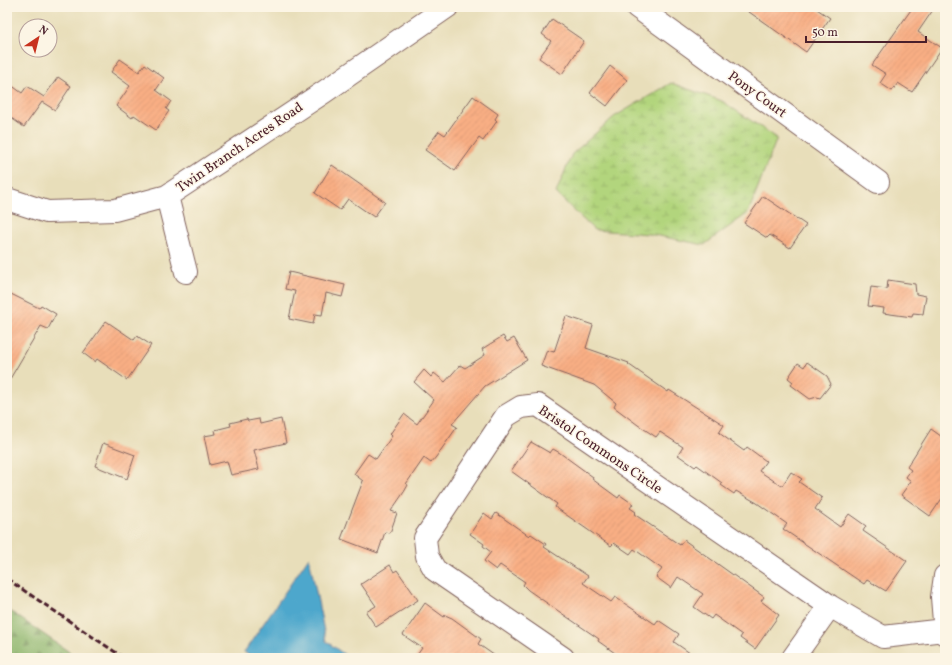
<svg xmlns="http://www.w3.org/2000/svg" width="952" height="665" font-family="Vollkorn,serif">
<defs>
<pattern id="forest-firs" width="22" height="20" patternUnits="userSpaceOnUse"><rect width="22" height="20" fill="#8db66c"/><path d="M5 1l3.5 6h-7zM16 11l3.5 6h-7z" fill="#759359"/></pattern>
<pattern id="wetland-marsh" width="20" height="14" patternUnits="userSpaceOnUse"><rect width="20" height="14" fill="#b2d57d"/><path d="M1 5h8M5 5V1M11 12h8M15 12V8" fill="none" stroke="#9bb66c"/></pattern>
<pattern id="building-hatch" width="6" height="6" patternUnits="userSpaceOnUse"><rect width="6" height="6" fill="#f9af84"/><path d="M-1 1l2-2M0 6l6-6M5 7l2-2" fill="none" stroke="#d79672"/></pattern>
</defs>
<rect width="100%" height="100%" fill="#fcf5e5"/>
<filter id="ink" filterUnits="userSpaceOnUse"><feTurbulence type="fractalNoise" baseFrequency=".025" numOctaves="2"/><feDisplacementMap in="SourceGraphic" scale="8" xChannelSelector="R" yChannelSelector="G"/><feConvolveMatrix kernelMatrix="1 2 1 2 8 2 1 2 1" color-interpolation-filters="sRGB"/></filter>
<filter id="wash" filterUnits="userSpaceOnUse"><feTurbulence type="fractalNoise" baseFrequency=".012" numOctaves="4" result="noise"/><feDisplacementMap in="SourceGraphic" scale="16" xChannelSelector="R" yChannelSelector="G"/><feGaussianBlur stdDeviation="0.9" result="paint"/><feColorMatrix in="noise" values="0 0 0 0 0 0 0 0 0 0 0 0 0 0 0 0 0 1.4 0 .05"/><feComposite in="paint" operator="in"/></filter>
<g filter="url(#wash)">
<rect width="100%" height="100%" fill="#e8deba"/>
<path fill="url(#forest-firs)" stroke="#6c6a4c" d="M7,609L78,658H7Z"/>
<path fill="url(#wetland-marsh)" stroke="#7e7a54" d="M671,83L722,101L777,138L748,213L704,245L649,234L594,230L556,193L572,154L614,117Z"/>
<path fill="#4ea7cc" stroke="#4c637c" d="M309,557L326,641L349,658H253L244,652Z"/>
<g id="blocks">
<path fill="url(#building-hatch)" d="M742,7H814L830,18L806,52Z
M913,7H935L918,32L942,48L912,92L898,83L892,91L880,83L886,74L872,65Z
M552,19L584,41L562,74L539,58L551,41L542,34Z
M120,59L139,72L145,64L164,78L156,90L171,101L166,109L169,111L156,130L134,115L132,118L116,106L130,86L111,72Z
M610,66L627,80L607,106L590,93Z
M58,77L71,86L55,110L42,102L24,127L7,115V82L22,93L27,86L44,97Z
M473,96L498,114L495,119L497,121L483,141L479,138L455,171L425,150L439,131L445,135Z
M332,165L385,202L374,217L348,199L340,210L315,193Z
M763,196L806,225L790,248L770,235L767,238L744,223Z
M289,272L345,285L342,297L326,293L322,315L315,314L313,324L289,319L295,291L285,289Z
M888,280L915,284L916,294L926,296L923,314L913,313L912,317L883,313L884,308L868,306L871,287L887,289Z
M7,292L39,308L41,305L56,314L48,329L41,326L7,384Z
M566,316L593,325L586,348L629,363L628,364L668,392L669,390L724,425L719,433L744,451L747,447L766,461L759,471L782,486L791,472L802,479L799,482L822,498L815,509L840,527L849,514L866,526L863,531L907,561L886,591L867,580L864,584L858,580L783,529L787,524L757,503L736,491L734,494L721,485L722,483L697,465L695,467L678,455L683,447L660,432L656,437L638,425L614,407L616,403L594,385L541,366L547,350L554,352Z
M106,321L134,340L137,336L151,345L127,380L97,359L95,362L83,353Z
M503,336L507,342L514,338L527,360L485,386L452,424L457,427L436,457L431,463L424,458L406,484L408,485L404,492L391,511L397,513L390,533L385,532L378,553L341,539L363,481L354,474L368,454L376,459L392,436L390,434L404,414L417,424L434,400L414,382L424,370L431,377L434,373L445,382L460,365L465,368L485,355L482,349Z
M807,362L827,376L831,384L820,398L817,397L810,399L791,385L793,382L788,378L798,363L804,367Z
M247,419L248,421L259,419L260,424L281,419L286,443L254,450L259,469L231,475L227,461L210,465L204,436L216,434L215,430L231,426L230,423Z
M931,429L945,439V494L930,516L901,495L911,481L906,477L911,470L907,467Z
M531,442L550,453L553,449L560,453L593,477L592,479L618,498L620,495L633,504L630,508L636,512L634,514L680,545L684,540L764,597L761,601L779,615L755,649L740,638L742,635L714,615L711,619L694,607L703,594L678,577L671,588L656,577L662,569L634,549L630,554L614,543L611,546L555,507L557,504L511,471Z
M103,443L135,455L127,479L95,466Z
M484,513L492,519L496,513L529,536L531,534L546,544L544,547L588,576L583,583L611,602L615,597L655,624L658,620L679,634L674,642L697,658H622L598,641L599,639L528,590L523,585L525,582L500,565L496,570L484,561L491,552L483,546L484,544L470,534Z
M390,565L394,572L397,570L418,600L376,627L366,612L376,606L361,584Z
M425,603L444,617L445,615L452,618L481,639L478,644L498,658H415L422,648L403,635Z"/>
</g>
</g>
<g filter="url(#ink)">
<use href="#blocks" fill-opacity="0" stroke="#81625d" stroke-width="1"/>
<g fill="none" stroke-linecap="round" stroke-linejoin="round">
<g stroke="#81625d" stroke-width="24">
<path id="minor" d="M637,7L878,182
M167,196L186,272
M7,199L47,212L115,210L167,196L324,92L447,7
M945,576L942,597L945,634
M563,658L435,570L427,556L425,538L506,416L521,407L538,405L830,606L883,637L944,630
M793,658L830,606"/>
</g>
<use href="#minor" stroke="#fff" stroke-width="22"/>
<path stroke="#4a1f2b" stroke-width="3" stroke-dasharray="6 3" stroke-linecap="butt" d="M7,579L124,658"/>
</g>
</g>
<g text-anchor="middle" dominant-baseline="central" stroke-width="3" stroke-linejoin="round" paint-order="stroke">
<g font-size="14" fill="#4a1f2b" stroke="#fcf5e5">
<text transform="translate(757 95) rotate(36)">Pony Court</text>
<text transform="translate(240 148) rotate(-34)">Twin Branch Acres Road</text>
<text transform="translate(600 450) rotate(34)">Bristol Commons Circle</text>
</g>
</g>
<rect width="952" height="665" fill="none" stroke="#fcf5e5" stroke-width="24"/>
<g transform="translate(38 38) rotate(35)"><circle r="19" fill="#fcf5e5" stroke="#b59f9b"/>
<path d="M0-3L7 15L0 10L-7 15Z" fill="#c8321e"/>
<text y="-6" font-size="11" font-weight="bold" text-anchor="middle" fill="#4a1f2b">N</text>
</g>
<path d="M806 36v6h120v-6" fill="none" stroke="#4a1f2b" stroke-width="2"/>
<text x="812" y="36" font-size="12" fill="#4a1f2b" stroke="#fcf5e5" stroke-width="3" paint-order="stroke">50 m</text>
</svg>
